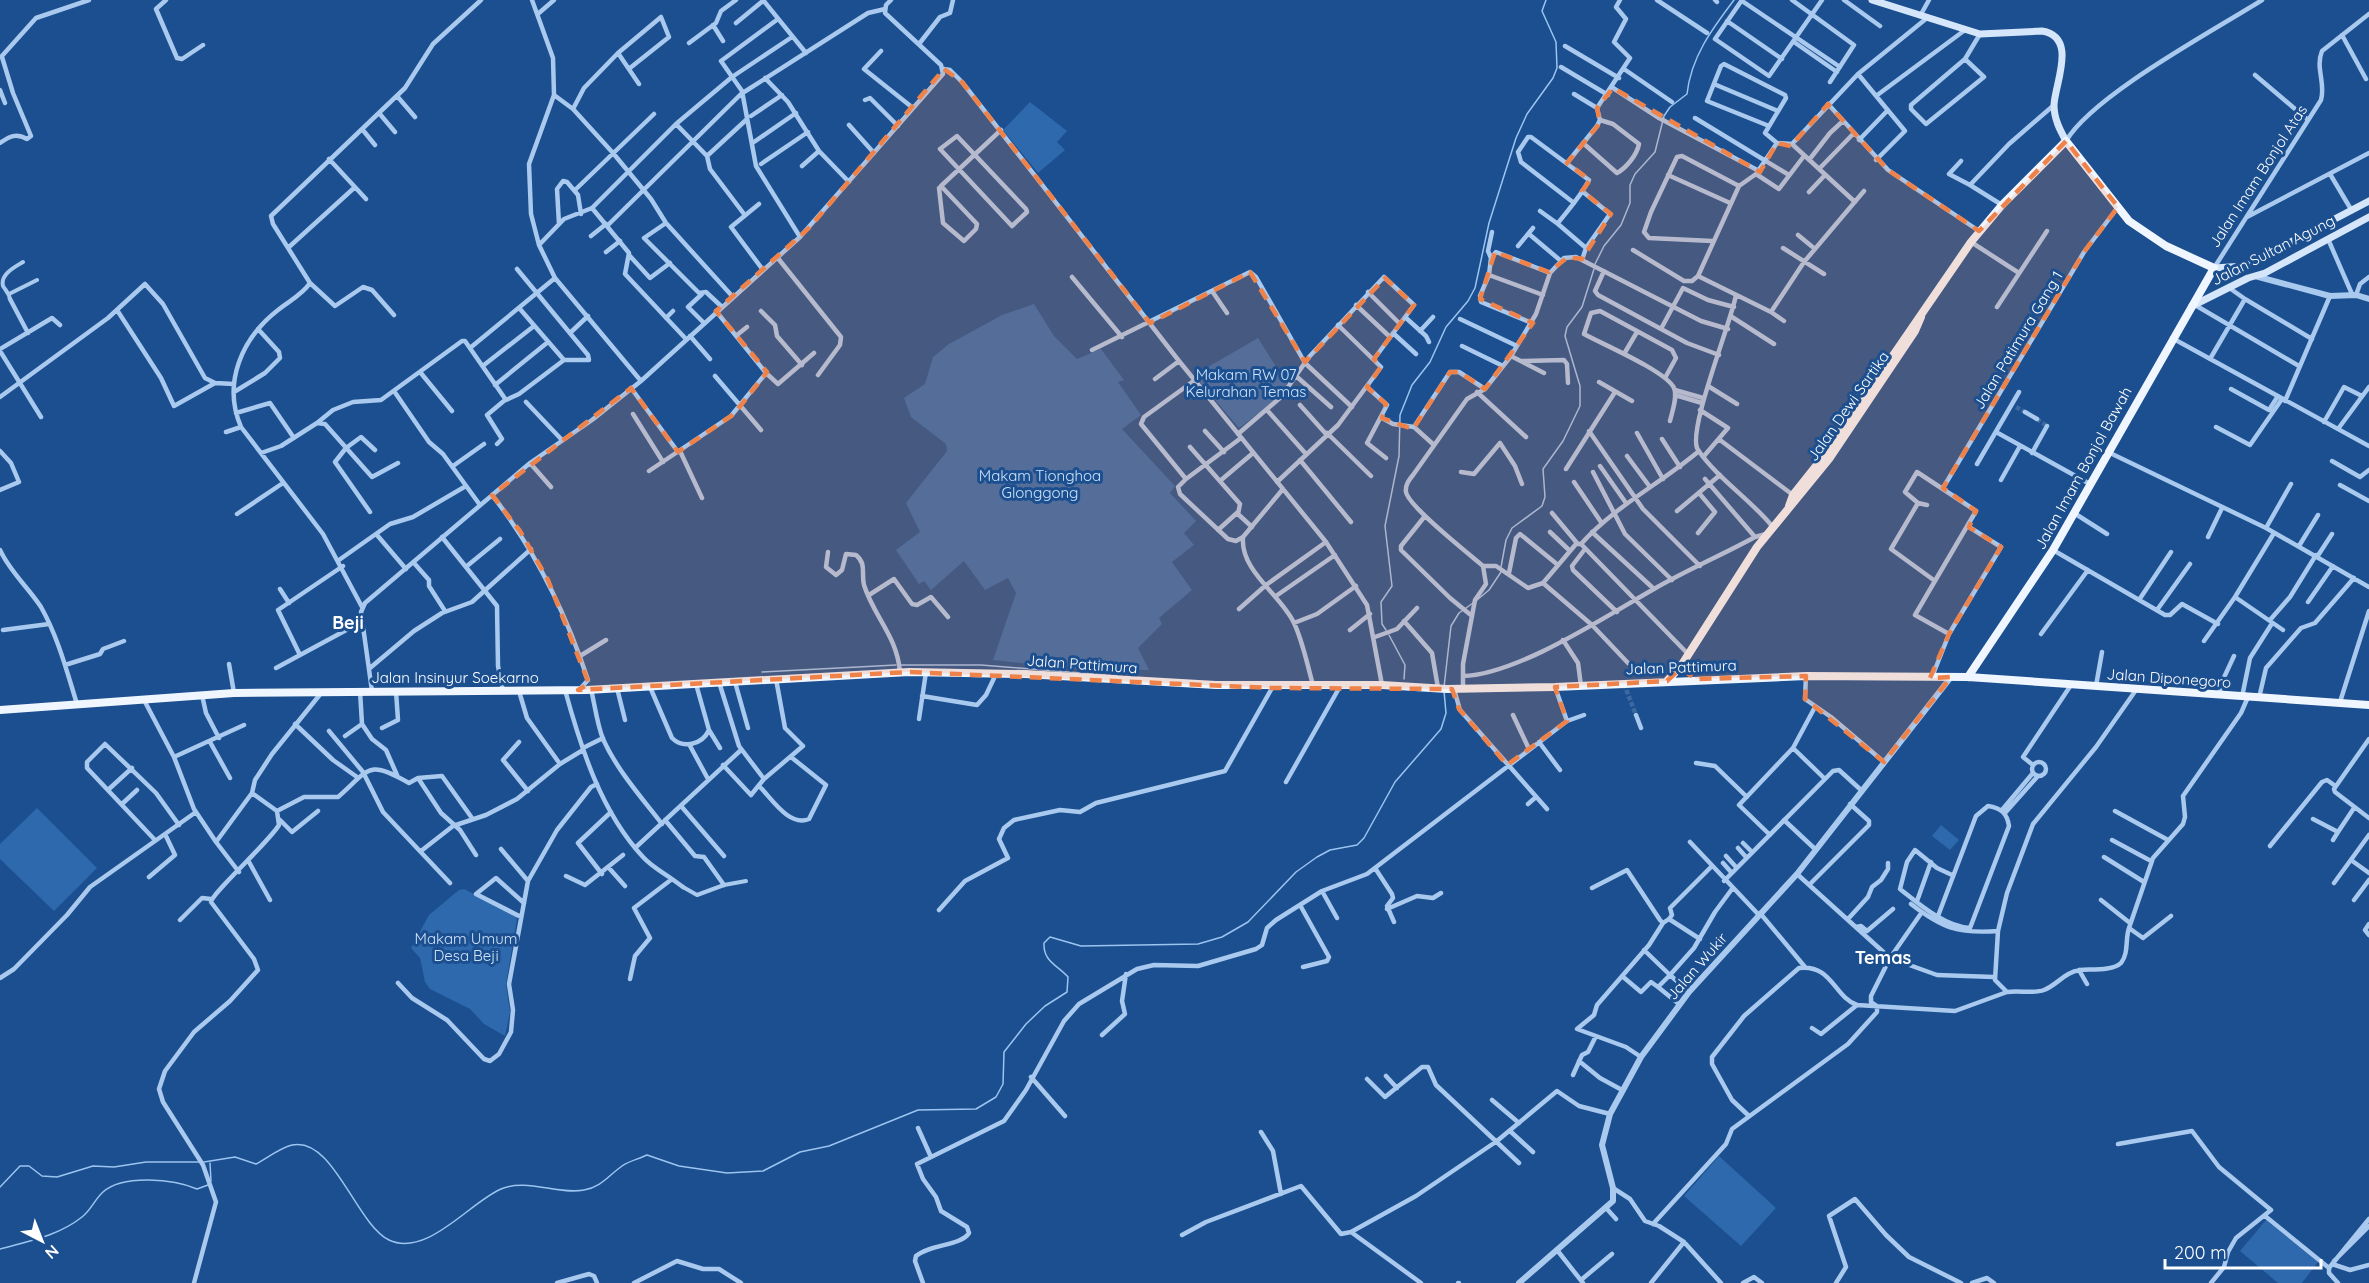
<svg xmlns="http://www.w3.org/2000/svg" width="2369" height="1283" font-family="Quicksand,sans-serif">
<rect width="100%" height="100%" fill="#1b4f8f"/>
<path fill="#2e69ad" d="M1030,102L1067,131L1057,142L1065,150L1038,173L1003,130Z
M1034,304L1054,336L1077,359L1101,349L1124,380L1118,382L1141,415L1122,429L1175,486L1170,493L1196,521L1184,533L1194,545L1172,562L1192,590L1159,618L1162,624L1138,648L1149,670L1078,669L993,660L1016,593L1008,578L985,590L964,561L931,590L924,581L919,584L896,550L920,532L906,503L947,451L946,444L911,417L904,398L925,384L933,357L949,344L1002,315Z
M1258,338L1287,384L1273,403L1239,428L1194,375Z
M37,808L97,868L54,911L0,859V844Z
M1941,825L1959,840L1950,850L1932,836Z
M464,889L515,915L517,919L506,984L510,1012L505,1036L484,1024L470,1009L430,989L425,982L420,958L411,948L429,915L459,890Z
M1719,1156L1776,1208L1741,1246L1684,1196Z
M2266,1220L2318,1262L2302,1283H2278L2240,1251Z"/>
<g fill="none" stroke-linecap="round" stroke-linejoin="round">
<path stroke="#9cc4f0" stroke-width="1.5" d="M1595,264L1604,246L1621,225L1630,203V185L1635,174L1655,152L1664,116L1670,107L1687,94C1691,57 1712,29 1734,0
M1501,567L1506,540L1512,528L1542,506L1545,497L1543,469L1563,441L1580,406V386L1565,336L1567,327L1582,307L1594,269
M1477,600L1489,590L1501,572
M1386,630L1382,624L1381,602L1392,586L1385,526L1399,456L1400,415L1412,385L1430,362L1446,327L1468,301L1475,288L1489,223L1516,138L1527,114L1553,78L1557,68L1556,42L1542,11L1546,0
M1389,635L1405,665L1404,679
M901,665H981L1118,676
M762,672L896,665
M1444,687L1451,626L1459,613L1473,603
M204,1162L235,1157L256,1164C267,1158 280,1148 292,1145C333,1136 356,1224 389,1240C427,1258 470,1202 501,1189C526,1178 558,1195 584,1190C601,1187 608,1176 622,1166C629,1161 639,1159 647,1155L679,1166L727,1173L763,1171L800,1152L829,1146L918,1110L976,1109L996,1097L1003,1084L1004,1052L1026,1024L1045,1006L1067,992L1068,977C1057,965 1043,961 1044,943L1050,937L1081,946L1198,944L1222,937L1248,922L1296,872L1317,857L1330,850L1357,845L1364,838L1395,782L1441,729L1446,713L1444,691
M210,1163L211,1181
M0,1187L20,1166H29L42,1176L57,1177L93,1166L114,1167L146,1162H199
M0,1249C29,1241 58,1236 82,1217C91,1210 95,1199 103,1192C123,1174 174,1179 197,1189L208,1185"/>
<path stroke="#3d69a0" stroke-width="4.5" stroke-dasharray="4.5 2" stroke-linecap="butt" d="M2016,407L2025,412
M2037,419L2047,426
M1624,684L1636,715"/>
<path stroke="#a9c9ee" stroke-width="4" d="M9,294L37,280
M10,299C9,293 6,291 3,286C0,274 15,267 23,262
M683,887L697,895L724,885L746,881"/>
<path stroke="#a9c9ee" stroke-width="4.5" d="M166,0L156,9L177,58L182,59L203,45
M532,0L553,58L554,95L529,164L531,214L539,245L555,278L641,381
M763,0L806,53
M1657,0L1707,33
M1715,0L1717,2
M1742,0L1715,39L1769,76L1822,0
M1792,0L1854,45L1830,82
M1844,0L1880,26
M1742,1L1840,67
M539,13L554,0
M1920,16L1929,0
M778,19L721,61L742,91L756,166L800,237
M1727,21L1782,59
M736,23L764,0
M713,25L723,41
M2342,35L2366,79
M1794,42L1837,72
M689,43L716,23L721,11L736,0
M919,44L940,17L950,13L953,0
M1565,46L1619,78
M881,51L864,69L913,108
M618,53L639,84
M1,57L36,18L89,0
M1965,59L1984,77L1926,124L1911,109V105L1965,59L1980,34
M1561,67L1608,95
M944,69L950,70L962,82L1179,361L1326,542L1367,605L1382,685
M1624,69L1672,102
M1858,74L1905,131L1876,160
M2255,75L2308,120
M765,78L788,102L819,151L849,182
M1714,84L1778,111
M1613,88L1659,118L1759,171
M0,90L5,103
M1574,94L1597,108
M554,95L573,109L613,153L651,199L666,223L733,297
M397,96L415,117
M1876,96L1965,30
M865,100L870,98L898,126
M1828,104L1888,170L1979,231
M573,109L584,88L618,53L661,17L669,37L630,68
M379,113L395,132
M751,116L782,95
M1695,118L1789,175
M676,124L707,156L710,169L744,214
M849,125L874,153
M1769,126L1707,101L1721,66L1724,64L1785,95L1786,98L1765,133L1777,143
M362,129L375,145
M957,136L1026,209L1027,212L1012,226L940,149Z
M1859,140L1888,110
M2066,141C2093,95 2213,31 2262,0
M754,142L796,113
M0,143C10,136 16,133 27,139L31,136L13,93L2,57
M1583,143L1617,173C1626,168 1637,155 1639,144L1613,124L1600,120
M1792,144L1858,74L1927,18
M707,156L746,120
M329,159L366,199
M1809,160L1830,133L1843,121
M1961,161L1949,174L1970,185
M1567,163L1597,126L1600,120L1597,108L1630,58L1614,42L1626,19L1616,7L1620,0
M761,164L808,132
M802,166L819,151
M1819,169L1853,134
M1756,174L1779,189L1804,156
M2330,174L2352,211
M1668,175L1730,203
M941,186L977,224L976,229L964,241L943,223L939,188L941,186L1001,130
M575,190L654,114
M1582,191L1610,214L1586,248
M1809,192L1825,175
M1855,202L1792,144L1777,143L1756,174L1739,186L1698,276L1771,312L1804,262L1864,191
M1574,203L1521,162L1518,152L1528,137H1531L1589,180C1581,196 1569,209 1558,223V224L1586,248L1582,260
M759,204L731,227L763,270
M2002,205L1970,185L2009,144L2054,105
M592,208L629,253L625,274L686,339
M1540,211L1558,224
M2247,217L2369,153
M666,223L644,238L699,293L706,292L722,307
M559,224L557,189L563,181L567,182L578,195L581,214
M607,226L741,94L868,13L885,9
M1529,234L1561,261
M1798,235L1815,249
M591,236L606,224
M2328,239L2352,294
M1712,241L1649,238L1644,232L1651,212L1677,157L1682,156L1739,186
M1971,242L2019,273
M539,245L564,219L592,208L676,124L732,77L792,37
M1518,246L1533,228
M289,247L354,188
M1783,248L1824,274
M1633,250L1684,281H1692L1698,276
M606,252L620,241
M629,255L650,278L670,263
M777,257L841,337L840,345L818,375
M1491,258L1488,251L1492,232
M2214,268L2321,100C2326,83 2315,68 2322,51L2369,14
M1604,271L1595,291L1598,295L1687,343L1719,355
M1489,275L1480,296L1481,302L1532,323
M1072,277L1122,337
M310,283L335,306L363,287L372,290L394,315
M2228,287L2245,299
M1212,291L1227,313
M1368,292L1400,324
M702,294L688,307L704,323
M1543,295L1489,275L1491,258L1496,252L1550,273
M1736,295C1731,323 1686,433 1698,450C1718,479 1750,499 1772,526
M2356,295L2360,284L2369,277
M10,299L28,333
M1356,305L1390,337
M2195,305L2299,366
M1997,307L2047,231
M520,309L564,360
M117,310L161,378L174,406L215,383
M761,311L775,325L777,336L802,365
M1771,312L1784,321
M1405,317L1426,336L1429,342
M1732,317L1774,344
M666,318L673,311
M1460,319L1517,346
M1662,327L1683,288L1708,300L1734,307
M1420,331L1433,317
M570,333L588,316
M1393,333L1416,354
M737,335L747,327
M690,336L710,359
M2172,338L2369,446
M1462,346L1503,366
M470,348L555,278
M0,349L52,318L60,325
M1092,350L1250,272L1256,277L1305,363L1352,407
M0,351L41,417
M1624,354L1637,332
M1511,356L1544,373
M2210,359L2245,299L2312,339
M1522,361L1564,360L1567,364L1568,383
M484,365L534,326
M420,372L452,411
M766,373L778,384L814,353
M715,376L761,430
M1296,376L1331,407
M1665,378L1676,358L1672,350L1600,311L1591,313L1584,334C1602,344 1666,371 1674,388C1678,396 1672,412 1670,421
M1155,379L1179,361
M1195,380L1144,417L1141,424L1186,479L1241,438
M1599,382L1632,401
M495,385L548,342
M1708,386L1737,404
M1367,387L1387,405L1367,443L1386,458
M631,388L678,452
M2231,389L2269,410L2278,396
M1675,390L1703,398
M394,391L429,442L443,454L480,505
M234,392L265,373L280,358L279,352L258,329
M1477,392L1526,437
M1675,395L1702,403
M0,397L108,318L145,284L163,304L205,378L215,383L234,384
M2285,401L2330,296
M526,402L562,440
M1300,405L1326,434
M1267,410L1306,454
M1700,410L1728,428L1704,456
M2025,412L2037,419
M236,413L270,403L294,438
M633,414L663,462
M1382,418L1393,424L1414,427L1434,445
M2324,422L2344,387L2362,396
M317,423L333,410L353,402L381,400L462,341H465L506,400L519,394L564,360H589L588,355L517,269
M1414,427L1450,372H1459L1485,389
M2216,427L2250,445L2282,399
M2338,429L2369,387
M1205,431L1224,452
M1589,431L1643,509L1700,566
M226,432L241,427
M1996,432L2090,484
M1327,433L1371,476
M1637,433L1663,479
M1238,434L1281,397L1309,357L1384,277L1414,305L1374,359
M1662,439L1680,467
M1720,440L1793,495
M497,444L502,439L487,415L505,400
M1190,447L1240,504L1238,514L1252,527
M0,451L11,463L19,482L0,490
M680,451L702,498
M2108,452L2266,528L2369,587
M261,453L281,446L317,423L325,424L372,477L398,463
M2032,453L2047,426
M1627,456L1650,487
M1300,460L1351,522
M2332,461L2360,477L2369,470
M530,463L551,487
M1977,464L2019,392
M453,466L484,444
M1600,466L1626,503
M1566,469L1615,392
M649,471L731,416L766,373L716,311
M1461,472L1474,474L1500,443L1515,466L1522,484
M1593,472L1625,534L1672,580
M1186,479L1178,487L1180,494L1228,539L1236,541L1243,537
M1705,479L1755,537
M2001,480L2020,446
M1220,481L1253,453
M1277,482L1338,425L1381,367L1338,325
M1574,482L1601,522
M2340,485L2369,501
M1943,488L2084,252L2118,207
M1283,489L1243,537C1240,571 1281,595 1294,623C1303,642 1307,664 1313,685
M492,495C536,551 566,613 588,680L580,689
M1918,503L1905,492L1917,472L1976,511L1915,615L1949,634
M1927,505L1918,503L1891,549L1935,581
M1677,511L1720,475
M370,512L335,462L346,448L361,437L375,450
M1552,513L1577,543
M2074,513L2107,534
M237,514L283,483
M1425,516L1401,546V550L1450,598L1472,616
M2266,528L2291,484
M1218,530L1238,512
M1550,532L1569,550
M1592,532L1654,589
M1698,533L1715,512L1699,493
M377,535L406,569
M442,537L497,606L498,666L503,691
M2208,537L2222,508
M1581,544L1688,654
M2299,546L2318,515
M1585,549L1572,566L1573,570L1617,612
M0,550C10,572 28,587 41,607C58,637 67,672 77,704
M2053,550L2165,615H2170L2182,604L2218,624
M828,552L826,567L836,575L842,570L846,554L856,555C867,564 861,574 864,585C874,617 897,636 900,672
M2317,557L2332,534
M339,560L390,524L413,517L466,486
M414,563L429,580V586L445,611
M467,566L500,539
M1483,566H1496L1528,588L1543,583L1576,544H1581C1615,506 1660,484 1699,451
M1509,573L1516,538L1520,534L1558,565
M1543,583L1592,625L1628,663
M280,589L289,603
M869,595L894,579L912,604L917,605L931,597L948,617
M1276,596L1335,555
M2235,597L2283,630
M2139,600L2171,552
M2308,602L2333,566
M362,607L323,534L241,427C222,383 242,338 278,310C289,301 302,295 310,283L273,224L271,216L405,88L433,44L481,0
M1239,609L1266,585L1326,542
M2157,610L2190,564
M2270,620L2290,597L2316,555
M1404,621L1432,653L1438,688
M1294,623L1317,614L1356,586
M3,630L49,624
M1350,630L1370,614
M2041,634L2088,570
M1375,637L1397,629L1417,608
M1563,640L1578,663L1581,686
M2204,641L2235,597L2274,533
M300,655L278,610L343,566
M580,656L606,640
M229,664L234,693
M65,665L100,654L103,649L124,641
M276,668L363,621
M370,668L414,631L442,613L472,602L531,549
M1463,676C1517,675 1606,616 1654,589C1687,570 1722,555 1755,537L1766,534
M1806,676L1805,699L1831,717L1884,762
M1932,677L1949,634L2001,547L1969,527
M719,682L739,746L764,779
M735,682L748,728
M2096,686L2102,652
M650,687L672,738C683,749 702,745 709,730L696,684
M1555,687L1567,721
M617,688L625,720
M1463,688V664L1475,600L1486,584L1483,566C1469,554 1408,506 1406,492C1405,485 1409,480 1413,475L1467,399L1485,389L1511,356L1536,314L1550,273L1564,258L1576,257L1701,321L1728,329
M591,689C595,706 597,724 603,739C617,770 641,797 662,824
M1454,689L1460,710L1547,809
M565,690C581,748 601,812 643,857C651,866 662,872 672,879
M2136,690L2096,747L2033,824L2007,893L1998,931L1995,980L2007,992C2019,990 2034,994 2044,990C2057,985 2065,972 2080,970C2091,969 2113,971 2121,963C2129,953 2125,939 2129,928L2153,858L2183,824L2185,817L2183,796L2241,713L2248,697
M360,691L362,724L372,739L386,750L397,775
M372,691L361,612L365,603L530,463L592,420L641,381L800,237L943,74L941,65L885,13L886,5L891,0
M519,691L527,718L560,764
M202,695L206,713L219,738
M2220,695V686L2234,656
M922,696L977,705L986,695L996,674
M2242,697L2250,658L2271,625
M2259,698L2266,668L2301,628L2315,623L2354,578
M144,700L174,757L194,809L216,842
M2340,702L2369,611
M1513,715L1529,749
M1636,715L1641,728
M919,719L926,672
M295,724L333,760L357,777
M382,728L398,720L396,691
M709,730L720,748
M329,731L363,772L383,812L450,883
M345,736L362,724
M2369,739L2334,789L2335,792L2369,818
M210,742L230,778
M519,742L503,760L528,791
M1539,742L1560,770
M689,744L708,779
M583,748L603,738
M1793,748L1825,779
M174,757L244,725
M2032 769a7 7 0 1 1 14 0a7 7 0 1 1-14 0Z
M1696,763L1715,766L1747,797
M723,765L751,795L764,779L803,746L785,728L776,679
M2033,765L2023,757L2071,685
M418,778L441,813L460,830L476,855
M1286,782L1338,690
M760,787C772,799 789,827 809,819L826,785L791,757
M109,789L132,768
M122,804L137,790
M1528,804L1536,797
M681,806L724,856
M2002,810L2033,773
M277,811L304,797H338C370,769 367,759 409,783L418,778L442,776L472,818
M2115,811L2168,840
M2005,813L2038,776
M2313,819L2338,832L2354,808
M280,820L292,832L318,811
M665,820L695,856L704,857L724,885
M1784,820L1815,849
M1770,835L1739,805L1793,748L1815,707
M154,839L87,768V762L105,744L156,793L179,825
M2112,840L2151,861
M2333,840L2338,832
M1690,842L1758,914
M1743,843L1752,852
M2270,846L2322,782L2327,780L2334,785
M635,848L741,750
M1738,848L1746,857
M501,849L528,881
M421,851L453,826L486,815L517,799L560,764L583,750
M1726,856L1736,867
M2104,857L2144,882
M2351,860L2369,873
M249,862L270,900
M1723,863L1731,872
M609,868L625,886
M1375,868L1392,894L1393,898L1387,906L1394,922
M239,872L216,842L252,793L255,780L272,754L322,692
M602,874L578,843L611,812
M1797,874L1890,958L1937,975L1994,977
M566,876L585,885L623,855
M149,877L175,855L165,834
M1724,881L1833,771L1839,770L1861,790
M2334,883L2369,835
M1809,885L1869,825V821L1850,804
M1592,888L1627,870L1660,920L1663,923L1669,919
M1322,891L1337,918
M2101,900L2130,923
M2354,900L2369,880
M1917,901L1931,862
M1911,904C1942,928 1958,934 1998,931
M1300,905L1329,957L1327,961L1303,967
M1387,909L1417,896L1433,898L1441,893
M939,910L965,881L1008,858L999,839L1004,828L1014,820L1060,810L1080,812L1096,803L1225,771L1272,688
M1760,913L1805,967
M1938,916L1976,816L1988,806C2001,808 2007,813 2009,826L1970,928C1945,927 1919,904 1900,889L1907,862L1915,850L1937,868L1952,875
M521,917L476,894L496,878L524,903
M1669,919L1672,915L1670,908L1711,867
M1669,919L1700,939
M1848,919L1868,897L1872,887L1881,880L1888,869V863
M180,920L202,898L211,899
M2369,924L2365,930L2369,935
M1856,927L1861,926L1867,931L1893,909
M2129,928L2143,938L2171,916
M1644,950L1670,975L1658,987L1679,1004
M2079,970L2087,984
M1622,976L1641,992L1651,982L1658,987
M0,978L14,969L67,915L90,887L196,812
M630,979L635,956L650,938L634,908L672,879L683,887
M398,983L412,998L447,1020L484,1059L490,1061L499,1054L511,1032L513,1010L509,984L528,881L557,830L591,787L597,784
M1689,992L1670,975L1694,948L1715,912L1732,889
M1877,1006L1871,1002V996L1890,958L1922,912
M1812,1028L1821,1034L1857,1005
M1102,1035L1125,1014L1122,1001L1126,974
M1641,1057L1626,1047L1577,1029L1594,1015L1597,1005L1649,945L1663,923
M1579,1061L1600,1078L1622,1090
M1573,1075L1582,1055L1588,1052L1596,1036
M1386,1076L1397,1088
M1031,1077L1065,1116
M1367,1079L1385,1097L1422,1067H1428L1436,1085L1519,1163
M1492,1100L1519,1123
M1749,1116L1732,1100L1712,1064V1057L1744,1016L1799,968C1832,964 1834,997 1857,1005L1955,1011L2007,992
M918,1128L931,1157
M1510,1131L1533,1152
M1261,1132L1273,1151L1281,1194
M2118,1144L2192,1131L2219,1167L2271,1210L2236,1238L2228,1252L2224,1267L2211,1283
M1613,1188L1630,1199L1645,1221L1659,1226L1684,1242L1721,1283
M1607,1209L1616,1219
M2265,1216L2329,1268V1273L2338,1283
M1653,1224L1726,1144L1732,1129L1848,1044L1877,1012V1006
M1351,1232L1416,1196L1497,1141L1557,1091L1579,1106L1610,1114
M1182,1235L1206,1222L1301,1186L1341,1234L1351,1232L1421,1283
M1557,1250L1583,1283
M2334,1261L2369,1226
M2332,1264L2350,1270L2369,1265
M2329,1268L2369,1219
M1581,1280L1612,1254
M194,1283L216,1202L203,1165L163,1102L159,1089L165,1071L194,1032L230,1001L258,970L254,959L211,902C212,893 269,842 279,825L277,811L252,793
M557,1283L589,1274L594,1276L597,1283
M634,1283L677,1261L703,1269H719L741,1283
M923,1283L915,1261L916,1256C930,1244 961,1246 969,1233L967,1227L941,1211L936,1197L923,1179L917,1164L1004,1121L1026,1090L1064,1021L1079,1004L1137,969L1154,965L1198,966L1256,949L1262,945L1267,928L1276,920L1322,891L1367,874L1567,721L1584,715
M1458,1283H1459
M1651,1283L1684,1242
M1743,1283L1754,1277L1762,1283
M1836,1283L1846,1267L1829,1216L1855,1199L1886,1235L1909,1257L1961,1283
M1972,1283L1987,1278L1994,1283"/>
<path stroke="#a9c9ee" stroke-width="6" d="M2255,276L2330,296L2356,295L2369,299
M1519,1283L1613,1201V1188L1602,1145L1610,1114L1641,1057L1689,992L1797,874L1951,677"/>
<path stroke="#d6e6fa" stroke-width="7" d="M1872,0L1980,34L2042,31C2078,37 2055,83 2054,105C2054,119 2060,130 2066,141
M2214,268L2245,266L2369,201
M2192,306L2248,278L2265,273L2369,217"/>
<path stroke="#f0f6ff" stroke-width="8" d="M1789,506L1793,495L1824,456L1971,242L2002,205L2066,141L2129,221L2166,246L2214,268L2053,550L1968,677
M1667,681L1681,666L1757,547L1829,459L1915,331L1921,317
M0,710L234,693L587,690L909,672L1025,674L1216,685H1382L1447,689L1555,687L1806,676L1968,677L2369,705"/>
</g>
<path fill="#ee8249" fill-opacity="0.2" stroke="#ee8249" stroke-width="4.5" stroke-dasharray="12 8" stroke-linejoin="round" d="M944,69L962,82L1150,323L1250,272L1305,362L1385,278L1414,305L1374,359L1381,367L1367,387L1386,404L1382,418L1413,429L1450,372H1459L1485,389L1533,323L1480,299L1495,252L1549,272L1568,257L1582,259L1611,214L1582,191L1590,180L1567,163L1600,123L1597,108L1613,88L1760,172L1777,143L1791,146L1828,104L1888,170L1979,231L2066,141L2118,207L2084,252L1943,488L1976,511L1969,527L2001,547L1949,634L1930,678L1951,677L1884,762L1805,699L1806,676L1697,679L1680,669L1667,681L1555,687L1567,721L1507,765L1459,709L1452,689L1272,688L909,672L578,690L589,684L548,580L520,531L492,495L631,388L678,452L734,414L767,372L716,311L810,227Z"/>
<g text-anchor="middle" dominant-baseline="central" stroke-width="6" stroke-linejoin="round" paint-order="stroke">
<g font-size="15" fill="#fff" stroke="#1b4f8f">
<text transform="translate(2258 176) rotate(-57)">Jalan Imam Bonjol Atas</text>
<text transform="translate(2273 250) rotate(-27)">Jalan Sultan Agung</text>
<text transform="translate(2018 340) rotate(-59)">Jalan Patimura Gang 1</text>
<text transform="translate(1848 406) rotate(-55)">Jalan Dewi Sartika</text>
<text transform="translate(2083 468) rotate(-61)">Jalan Imam Bonjol Bawah</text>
<text transform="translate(1082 664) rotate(4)">Jalan Pattimura</text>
<text transform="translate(1681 667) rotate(-2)">Jalan Pattimura</text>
<text x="455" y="677">Jalan Insinyur Soekarno</text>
<text transform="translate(2169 678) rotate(4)">Jalan Diponegoro</text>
<text transform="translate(1697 966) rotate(-49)">Jalan Wukir</text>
</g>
<g font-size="15" fill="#cfe3fa" stroke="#1b4f8f">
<text x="1246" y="374">Makam RW 07<tspan x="1246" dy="17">Kelurahan Temas</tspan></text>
<text x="1040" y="475">Makam Tionghoa<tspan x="1040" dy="17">Glonggong</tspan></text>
<text x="466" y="938">Makam Umum<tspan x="466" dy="17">Desa Beji</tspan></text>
</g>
<g font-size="18" font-weight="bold" fill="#fff" stroke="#1b4f8f">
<text x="348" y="622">Beji</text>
<text x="1883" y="957">Temas</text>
</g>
</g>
<g transform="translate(42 1241) rotate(138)" stroke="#1b4f8f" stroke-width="4.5" paint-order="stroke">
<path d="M0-4.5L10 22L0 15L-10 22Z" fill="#ffffff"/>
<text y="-9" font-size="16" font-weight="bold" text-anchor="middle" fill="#ffffff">N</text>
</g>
<path d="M2165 1259v9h156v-9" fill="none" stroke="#ffffff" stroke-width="3"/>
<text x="2174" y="1259" font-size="18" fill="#ffffff" stroke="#1b4f8f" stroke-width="4.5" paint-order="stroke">200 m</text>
</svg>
